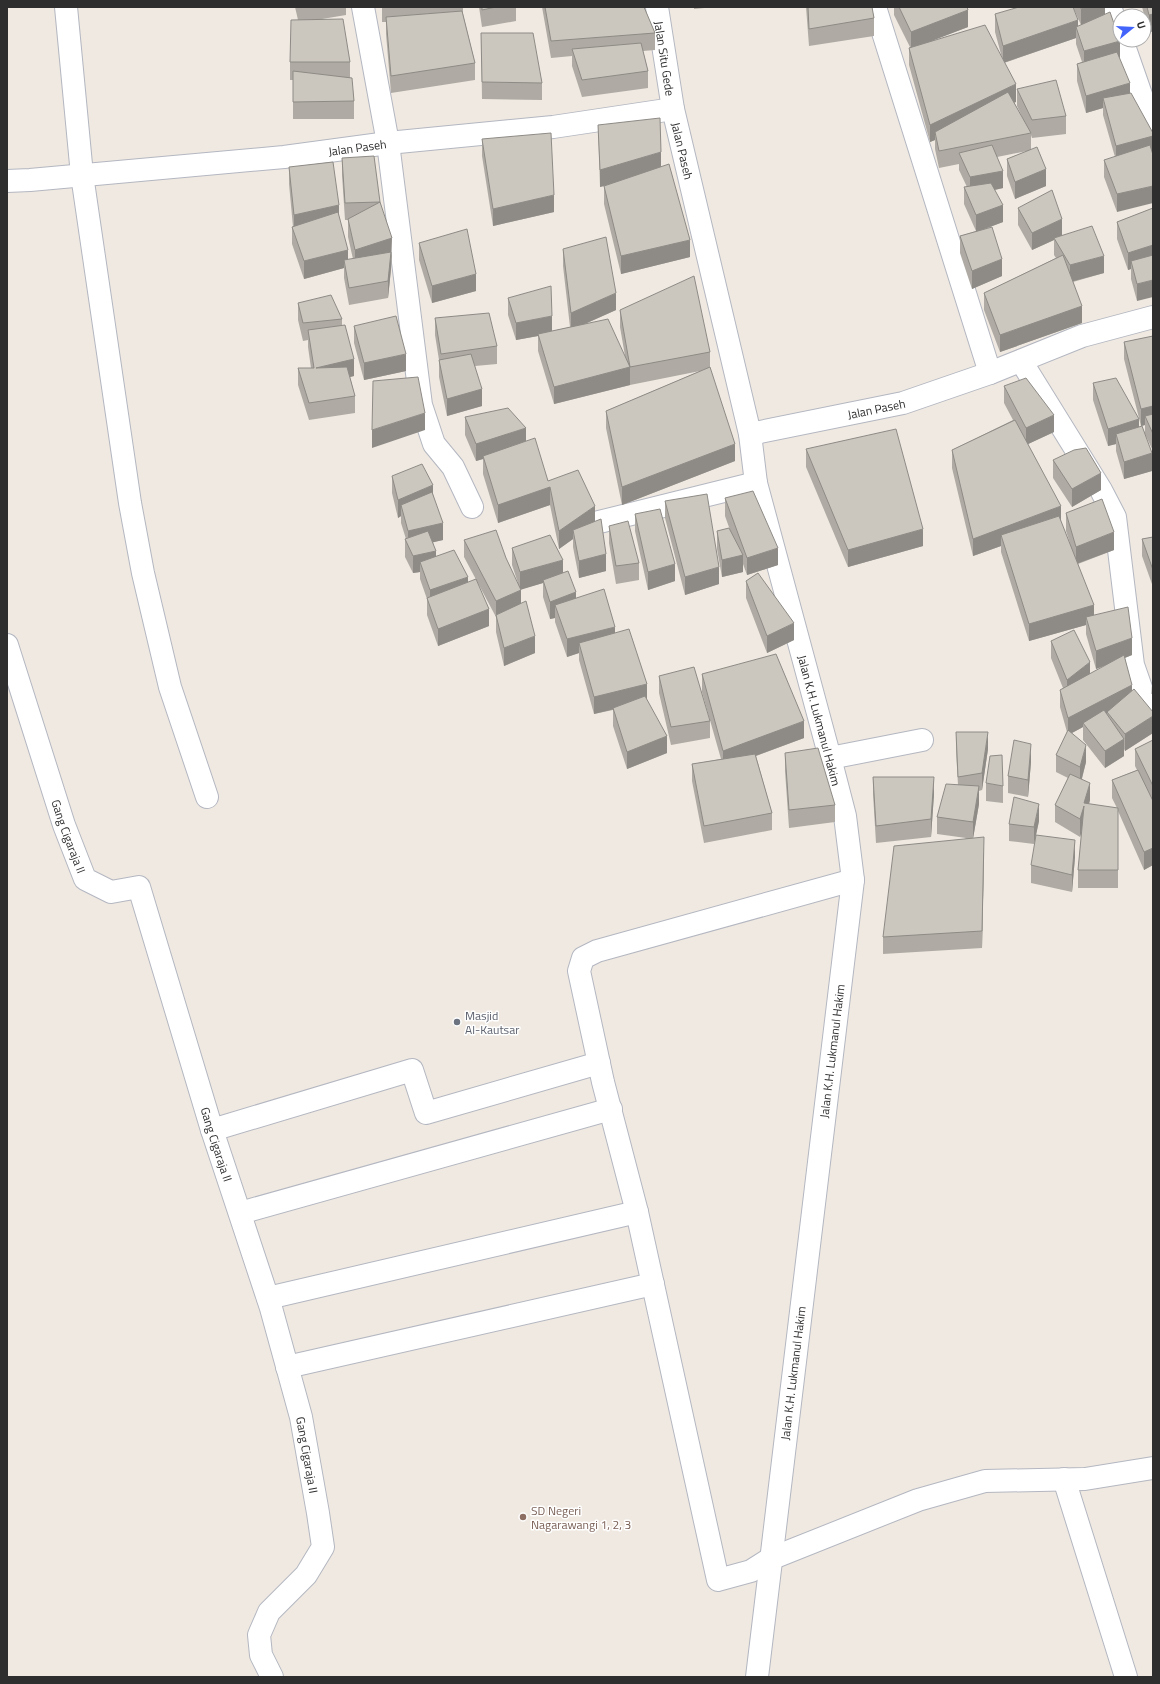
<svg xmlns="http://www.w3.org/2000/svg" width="1160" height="1684" font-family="'Titillium Web',sans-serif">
<rect width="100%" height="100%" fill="#efe9e1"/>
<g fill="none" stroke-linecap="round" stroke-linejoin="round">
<g stroke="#b4b7c1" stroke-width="24">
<g id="minor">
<path d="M66,7L82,175L130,503L143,573L170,687L207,797"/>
<path d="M363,7L388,143L421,405L434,444L453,467L472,507"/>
<path id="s1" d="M657,7L673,109"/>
<path d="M875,7L990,373"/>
<path d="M1110,7L1120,34"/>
<path d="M1122,40L1153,129"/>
<path d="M1021,361L1101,490L1115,517L1133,665L1147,705L1153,713"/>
<path id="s2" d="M750,434L756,483L830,758L845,816L853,880L757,1677"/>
<path d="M595,523L756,483"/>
<path id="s3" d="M7,645L64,825L85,879L111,892L139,887L212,1130L271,1308L301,1417L318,1513L323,1547L306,1575L269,1612L259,1635L261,1655L272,1677"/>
<path d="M830,758L922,740"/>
<path d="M853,880L597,951L583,958L579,971L603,1082L637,1212L718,1580L751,1571L770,1559L918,1500L985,1481L1085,1479L1153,1468"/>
<path d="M212,1130L412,1070L426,1113L599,1063"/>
<path d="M240,1213L611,1109"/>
<path d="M268,1298L637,1212"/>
<path d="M287,1367L653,1284"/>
<path d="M1064,1479L1126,1677"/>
</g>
</g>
<g stroke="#b4b7c1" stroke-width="24">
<g id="tertiary">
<path id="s4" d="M7,181L30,180L284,157L388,143L553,127L673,109L750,434L903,403L990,373L1082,336L1153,317"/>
</g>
</g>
<use href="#minor" stroke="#fff" stroke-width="22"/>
<use href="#tertiary" stroke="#fff" stroke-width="22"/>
</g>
<path fill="#afaba4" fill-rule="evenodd" d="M295,7H346V15L322,19L350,62V78L354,101V119H293V80H290V62L298,20Z
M382,7H463V14L475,63V80L391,93L386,34V22H382Z
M479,7H516V21L482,27Z
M542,7H644L655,33V50L643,51L648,71V88L582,97L572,66V56L551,58Z
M694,7H715L694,9Z
M806,7H872L874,18V36L809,46Z
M894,7H967L968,27L933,40L1002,58L995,32V14L1078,26L1081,25L1073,7H1105V14L1120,58H1119L1130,93L1153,133V153L1117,212L1104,177V160L1115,157L1103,115V108L1086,113L1077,81V64L1082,62L1076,44V38L1004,63L1016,102H1014L1024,121L1017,106V89L1066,116V134L1032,138L1031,135V150L1046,186L1015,199L1007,176V159L1027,151L997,157L1003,188L995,190L1003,222L985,229L1002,276L972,289L960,253V236L976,231L964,204V187H967L959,170V164L939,168L935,149V140L930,142L909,65V48L910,47L894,15Z
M1142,7H1153L1149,33Z
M481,33L542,83V100L482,99Z
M598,125L661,167L690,257L621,274L604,204V186L612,184L600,187Z
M482,139L554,212L493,226L482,156Z
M342,158L380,202L392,256L391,269L388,298L349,305L344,278V268L304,279L292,244V227H293L289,184V167L339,218L348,260L353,259L348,237V220H345L342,175Z
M1018,208L1062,235L1104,273L1073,282L1082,323L1000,352L984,310V293L1056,258L1054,255V240L1032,250L1018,225Z
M1153,208L1137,301L1131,279V269L1128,270L1117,239V222Z
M419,243L476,291L432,303L419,260Z
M563,249L616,310L585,324L625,356L620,327V310L710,352V368L735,461L622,505L606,428V411L700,371L630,385L554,404L538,351V336L516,340L508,315V298L552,331L570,327L563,266Z
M298,303L342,319V326L354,376L350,377L355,396V413L309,420L298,385V368H311L308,347V340L303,341L298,320Z
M435,318L497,346V364L475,366L482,406L447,416L439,377V360L435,335Z
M354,326L406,371L364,380L354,343Z
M1153,336V451L1145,434L1152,471L1124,479L1116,451V444L1108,446L1093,400V383L1139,427L1141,426L1124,359V342ZM1145,425V433L1142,426Z
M1004,386L1054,432L1028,444L1071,546L1066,531V513L1114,550L1078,564L1094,615L1132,655L1125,658L1132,691L1153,733L1125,751L1124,749V756L1105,768L1083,740V727L1072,733L1086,762L1082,779L1090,800L1089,804L1117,808L1112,798V780L1137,770L1135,766V749L1153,740V865L1144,870L1118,811V888H1078V870L1082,830L1080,837L1055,822V805L1068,778L1056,772V755L1067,732L1060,707V690L1063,688L1051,658V641L1090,674L1109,664L1096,669L1086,634V625L1029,641L1001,552V546L973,556L952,468V450L1013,420L1004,403Z
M465,417L526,441L548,481L595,521L606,571L579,578L573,547V539L559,549L550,505L498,523L483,474V459L476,461L465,435Z
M806,449L923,546L848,567L806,467Z
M1053,460L1101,490L1072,507L1053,478Z
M392,476L433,494L443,540L433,542L436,556L468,582L489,626L438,646L427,615V599L420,579V572L413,573L405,557V539H406L401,523V516L398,518L392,493Z
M725,498L778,565L747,575L743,564V572L722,577L717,549V531L730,530L725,516Z
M665,501L719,584L685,595L665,518Z
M635,514L675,581L648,590L635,531Z
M609,526L639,563V580L616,584L609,543Z
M1153,537V587L1142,556V539Z
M464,540L518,583L512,565V548L563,573L576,598L615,633L647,700L667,753L627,769L613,726V710L594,714L579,660V653L567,657L555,622V618L550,619L543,597V583L521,589V603L535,653L504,666L496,632V617L464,557Z
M746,581L794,640L767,653L746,598Z
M702,674L804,738L756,756L772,813V830L704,843L692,781V764L721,759L702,692Z
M659,676L710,721V738L671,745L659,693Z
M956,732L988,749L982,790L979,791V804L973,838L984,854L982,948L883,954V937L966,838L937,834V817L958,785L956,750Z
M785,753L835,805V822L789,828L785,771Z
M1031,762L1028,797L1008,793V776Z
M873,777L934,794L931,837L876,843L873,794Z
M986,783L1003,786V803L986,801Z
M1039,821L1034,844L1009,841V824Z
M1075,857L1072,892L1031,883V865Z"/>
<path fill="#8e8b86" d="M1087,7H1105V18L1081,26V9Z
M968,10V27L911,49V32Z
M1153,14V31L1149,33V15Z
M1078,20V32L1076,27V38L1003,63V46Z
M1120,41V58L1084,68V51Z
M1130,83V101L1103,98V108L1086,113V96Z
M1016,84V102L937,139L935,132V140L930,142V125Z
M1153,136V153L1116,163V146Z
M661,152V169L600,187V170Z
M1046,169V186L1015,199V182Z
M1003,171V188L970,195V177Z
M1153,186V203L1117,212V194Z
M554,195V212L493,226V209Z
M339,205V223L294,232V215Z
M1003,205V222L976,232V215Z
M1062,219V236L1054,238V240L1032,250V233Z
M392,238L391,269L388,298V281L355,268V250Z
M690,240V257L621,274V256Z
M1153,245V263L1131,261V269L1128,270V253Z
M348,250V267L344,260V268L304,279V261Z
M1104,256V273L1070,282V265Z
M1002,259V276L972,289V271Z
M476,274V291L432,303V286Z
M1153,280V297L1137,301V284Z
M616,293V310L571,330V313Z
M1082,306V323L1000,352V335Z
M552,316V333L538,334V336L516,340V323Z
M406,354V371L364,380V363Z
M354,359V376L316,385V368Z
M630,367V385L554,404V387Z
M482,389V406L447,416V399Z
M1153,406V423L1145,416V425L1141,426V409Z
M425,413V430L372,448V430Z
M1054,415V432L1026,445V428Z
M1139,419V436L1116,434V444L1108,446V429Z
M526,428V445L483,456V459L476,461V444Z
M735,444V461L622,505V487Z
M1152,453V471L1124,479V462Z
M1101,473V490L1072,507V489Z
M433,485V502L401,505V516L398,518V500Z
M550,487V505L498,523V505Z
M595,506V523L573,530V539L559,549V531Z
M1061,506V524L1001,535V546L973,556V539Z
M443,523V540L409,548L408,545V531Z
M923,529V546L848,567V550Z
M1114,532V550L1076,564V547Z
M778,548V565L747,575V558Z
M436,551V568L420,562V572L413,573V556Z
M606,554V571L579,578V561Z
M743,555V572L722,577V560Z
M563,560V578L543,580V583L520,590V572Z
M675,564V581L648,590V572Z
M719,567V584L685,595V577Z
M468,577V594L430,607V590Z
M521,590V608L496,618V601Z
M576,592V610L555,605V618L550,619V602Z
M1094,605V623L1086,617V625L1029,641V624Z
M489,609V626L438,646V629Z
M794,623V640L767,653V636Z
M615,627V644L579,643V653L567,657V639Z
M535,636V653L504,666V648Z
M1132,638V655L1096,669V651Z
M1090,662V679L1067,698V680Z
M647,684V701L594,714V697Z
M1132,685V702L1107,712V715L1083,723V727L1068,735V718Z
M1152,694H1153V711L1152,712Z
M1153,716V733L1125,751V734Z
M804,721V738L723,768V751Z
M988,732V749L982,790V773Z
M667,736V753L627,769V752Z
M1124,739V756L1105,768V751Z
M1031,744V762L1028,797V780Z
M1086,745V762L1080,785V767Z
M934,777V794L931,837V819Z
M1090,783V800L1084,821V803Z
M979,786V804L973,839V822Z
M1039,804V821L1034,844V827Z
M1084,806V823L1080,837V819Z
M984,837V854L982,948V931Z
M1075,840V857L1072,892V875Z
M1153,848V865L1144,870V852Z"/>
<path fill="#cbc7bf" stroke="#8e8b86" d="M482,7H496L482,10Z
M545,7H644L655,33L551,41Z
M808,7H872L874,18L809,29Z
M899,7H967L968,10L911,32Z
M1019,7H1073L1078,20L1003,46L995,14Z
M1081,7H1087L1081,9Z
M1147,7H1153V14L1149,15Z
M462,11L475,63L391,76L386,17Z
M1110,12L1120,41L1084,51L1076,27Z
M343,19L350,62H290L291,20Z
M985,25L1016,84L930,125L909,48Z
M481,33H533L542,83L482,82Z
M641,43L648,71L582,80L572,49Z
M1117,52L1130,83L1086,96L1077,64Z
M293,71L352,78L354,101L293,102Z
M1056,80L1066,116L1032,120L1017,89Z
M1008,92L1031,133L939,151L935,132Z
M1131,93L1153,133V136L1116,146L1103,98Z
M660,118L661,152L600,170L598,125Z
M551,133L554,195L493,209L482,139Z
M992,145L1003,171L970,177L959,153Z
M1150,145L1153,155V186L1117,194L1104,160Z
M1037,147L1046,169L1015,182L1007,159Z
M374,156L380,202L345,203L342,158Z
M333,162L339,205L294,215L289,167Z
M669,164L690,240L621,256L604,186Z
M991,183L1003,205L976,215L964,187Z
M1052,190L1062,219L1032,233L1018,208Z
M380,202L392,238L355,250L348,219Z
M1153,208V245L1128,253L1117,222Z
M338,212L348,250L304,261L292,227Z
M1092,226L1104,256L1070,265L1054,238Z
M992,227L1002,259L972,271L960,236Z
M467,229L476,274L432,286L419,243Z
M606,237L616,293L571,313L563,249Z
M391,252L388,281L349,288L344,260Z
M1063,255L1082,306L1000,335L984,293Z
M1153,255V280L1137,284L1131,261Z
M694,276L710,352L630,367L554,387L538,334L608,319L630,367L620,310Z
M551,286L552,316L516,323L508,298Z
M331,295L342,319L303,323L298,303Z
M489,313L497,346L441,354L435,318Z
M396,316L406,354L364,363L354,326Z
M345,325L354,359L316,368L347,367L355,396L309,403L298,368H314L308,330Z
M1153,336V406L1141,409L1124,342Z
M471,354L482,389L447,399L439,360Z
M710,367L735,444L622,487L606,411Z
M418,377L425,413L372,430L373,381Z
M1026,378L1054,415L1026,428L1004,386Z
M1116,378L1139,419L1108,429L1093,383Z
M508,408L526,428L476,444L465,417Z
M1153,414V434L1145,416Z
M1015,420L1061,506L973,539L952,450Z
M1142,426L1152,453L1124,462L1116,434Z
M896,429L923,529L848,550L806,449Z
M535,438L548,481L578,470L595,506L559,531L550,487L498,505L483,456Z
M1086,448L1101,473L1072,489L1053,460L1074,450Z
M422,464L433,485L398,500L392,476Z
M753,491L778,548L747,558L725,498Z
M432,492L443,523L408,531L401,505Z
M707,494L719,567L685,577L665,501Z
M1102,499L1114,532L1076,547L1066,513Z
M660,509L675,564L648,572L635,514Z
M1059,516L1094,605L1029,624L1001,535Z
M601,519L606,554L579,561L573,530Z
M628,521L639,563L616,566L609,526Z
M729,528L743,555L722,560L717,531Z
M496,530L506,558L521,590L496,601L464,540Z
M428,531L436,551L413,556L405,539Z
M550,535L563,560L520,572L512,548Z
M1153,537V570L1142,539Z
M454,550L468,577L430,590L420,562Z
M568,571L576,592L550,602L543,580Z
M758,573L794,623L767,636L746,581Z
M476,579L489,609L438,629L427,598Z
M604,589L615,627L567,639L555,605Z
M526,601L535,636L504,648L496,615Z
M1128,607L1132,638L1096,651L1086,617Z
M629,629L647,684L594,697L579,643Z
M1074,630L1090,662L1067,680L1051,641Z
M776,654L804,721L723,751L702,674Z
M1124,655L1132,685L1068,718L1060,690Z
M694,667L710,721L671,727L659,676Z
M1153,675V694H1152Z
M1134,689L1153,712V716L1125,734L1107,712Z
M645,696L667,736L627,752L613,708Z
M1104,710L1124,739L1105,751L1083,723Z
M1068,730L1086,745L1080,767L1056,755Z
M956,732H988L982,773L958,777Z
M1014,740L1031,744L1028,780L1008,776Z
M1153,740V786L1135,749Z
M818,748L835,805L789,810L785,753Z
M755,754L772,813L704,826L692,764Z
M1002,755L1003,786L986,783L990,756Z
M1138,770L1153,801V848L1144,852L1112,780Z
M1070,774L1090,783L1084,803L1118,808V870H1078L1084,806L1080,819L1055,805Z
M873,777H934L931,819L876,826Z
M946,784L979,786L973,822L937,817Z
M1014,797L1039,804L1034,827L1009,824Z
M1036,835L1075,840L1072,875L1031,865Z
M984,837L982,931L883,937L894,846Z"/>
<circle fill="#6b7280" stroke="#fff" stroke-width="1.5" cx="457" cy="1022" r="4"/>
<circle fill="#8d6e63" stroke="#fff" stroke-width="1.5" cx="523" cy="1517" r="4"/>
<g text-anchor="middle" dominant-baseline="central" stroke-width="3" stroke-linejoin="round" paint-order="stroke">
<g font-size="12" fill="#2e2e2e" stroke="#fff">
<text stroke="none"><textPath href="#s1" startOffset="52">Jalan Situ Gede</textPath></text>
<text stroke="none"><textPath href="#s4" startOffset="352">Jalan Paseh</textPath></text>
<text stroke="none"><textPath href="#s4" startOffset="713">Jalan Paseh</textPath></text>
<text stroke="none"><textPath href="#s4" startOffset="1133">Jalan Paseh</textPath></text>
<text stroke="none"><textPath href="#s2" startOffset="295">Jalan K.H. Lukmanul Hakim</textPath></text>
<text stroke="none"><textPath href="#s3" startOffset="201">Gang Cigaraja II</textPath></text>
<text transform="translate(832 1051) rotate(-83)">Jalan K.H. Lukmanul Hakim</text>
<text stroke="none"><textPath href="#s3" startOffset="573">Gang Cigaraja II</textPath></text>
<text transform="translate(793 1373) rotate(-83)">Jalan K.H. Lukmanul Hakim</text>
<text stroke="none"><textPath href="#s3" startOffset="897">Gang Cigaraja II</textPath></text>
</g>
<g font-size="12" fill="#5b616d" stroke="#fff" text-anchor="start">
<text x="465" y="1015">Masjid<tspan x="465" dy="14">Al-Kautsar</tspan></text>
</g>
<g font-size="12" fill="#785e54" stroke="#fff" text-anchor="start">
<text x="531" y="1510">SD Negeri<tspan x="531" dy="14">Nagarawangi 1, 2, 3</tspan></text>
</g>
</g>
<rect width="1160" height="1684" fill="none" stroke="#2e2e2e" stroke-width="16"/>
<g transform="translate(1132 28) rotate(72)"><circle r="19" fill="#ffffff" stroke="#ababab"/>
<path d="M0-3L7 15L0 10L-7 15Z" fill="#4264fb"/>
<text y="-6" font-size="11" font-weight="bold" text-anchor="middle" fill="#2e2e2e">U</text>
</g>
</svg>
